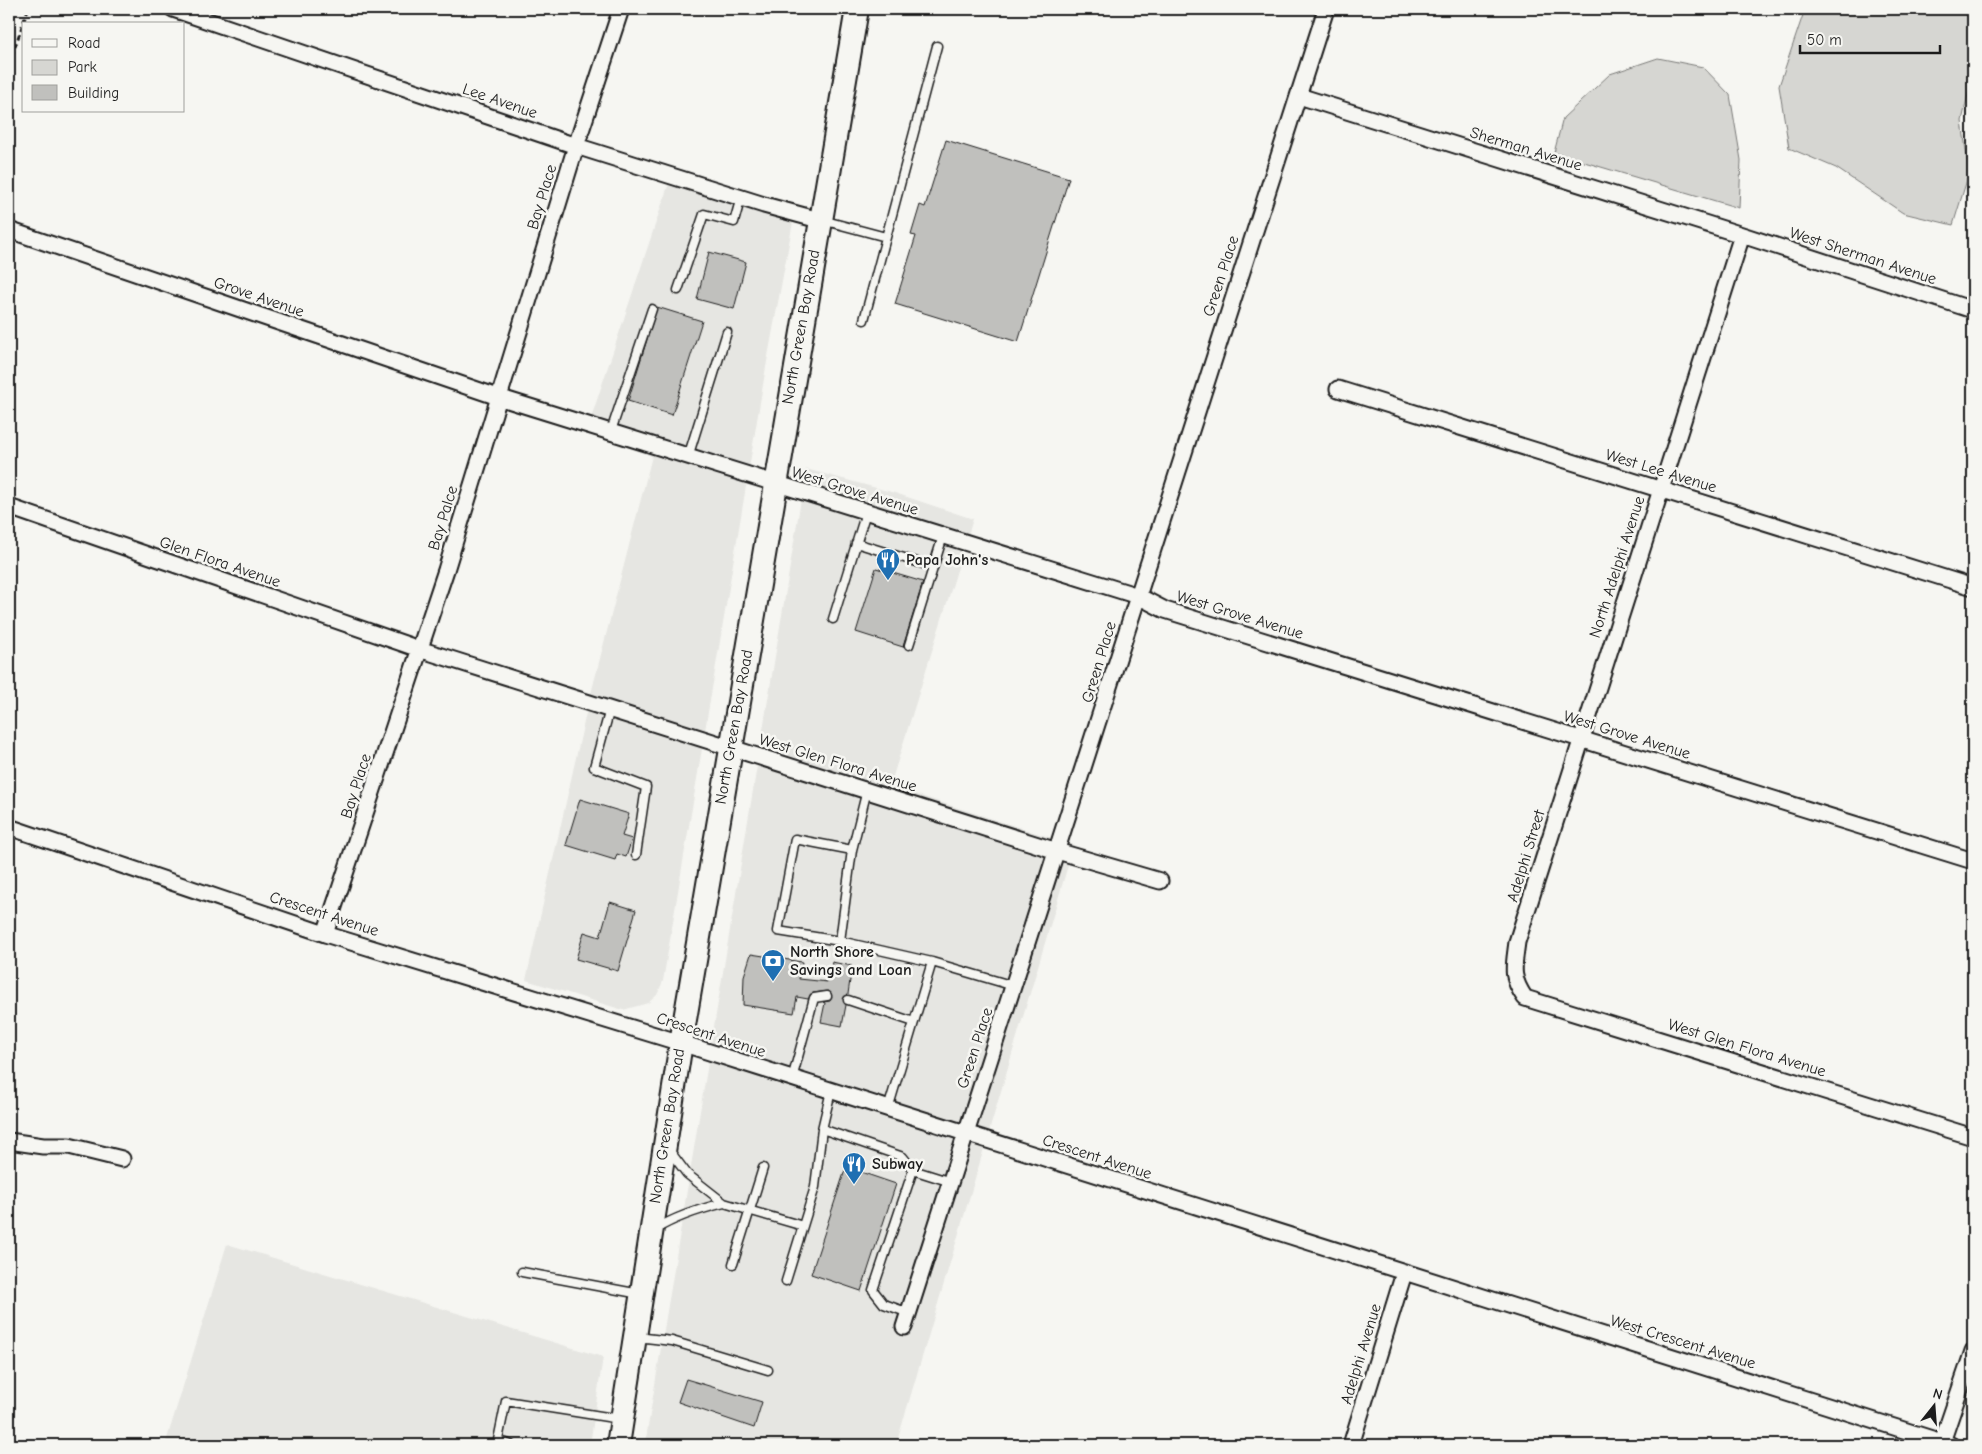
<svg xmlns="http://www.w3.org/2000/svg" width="1982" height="1454" font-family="'Comic Neue',sans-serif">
<rect width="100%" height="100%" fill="#f6f6f2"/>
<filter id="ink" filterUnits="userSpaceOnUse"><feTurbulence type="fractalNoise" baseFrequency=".02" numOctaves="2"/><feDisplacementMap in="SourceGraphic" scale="10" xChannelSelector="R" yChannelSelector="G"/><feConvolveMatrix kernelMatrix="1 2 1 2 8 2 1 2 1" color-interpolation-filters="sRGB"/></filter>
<g filter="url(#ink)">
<path fill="#e6e6e2" d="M672,174L795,211L766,367L663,981L657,995L648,1003L623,1010L526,980L586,713L652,456L586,433Z
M806,469L895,493L973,519L890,786L1074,845L896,1445H645Z
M227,1244L603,1357L590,1445H165Z"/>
<path fill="#d6d6d2" stroke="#797977" d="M1805,9H1964L1973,27V72L1962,121L1969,173L1953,225L1903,213L1836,168L1789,148L1779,86Z
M1658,58L1703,67L1730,95L1741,160L1739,208L1554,153L1563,118L1610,74Z"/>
<path fill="#c0c0bd" stroke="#1c1c1c" d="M946,140L1069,178L1018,342L895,304L916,236L911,235L920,205L925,207Z
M709,252L746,262L734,309L697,299Z
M657,307L702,321L672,415L628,401Z
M876,568L923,582L903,647L856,632Z
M580,799L629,814L622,836L632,839L626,857L617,854L615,860L566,845Z
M610,902L636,910L618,971L576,959L584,932L600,937Z
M751,954L802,962L799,979L828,982L832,962L852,966L848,994L843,999L846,1005L842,1026L821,1022L825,1003L823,1002L830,1001L832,998L829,991L813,993L808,999L797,997L794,1013L743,1005L744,976Z
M846,1167L896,1184L861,1291L811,1274Z
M686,1379L762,1402L754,1428L678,1402Z"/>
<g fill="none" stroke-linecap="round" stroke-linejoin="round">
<g stroke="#1c1c1c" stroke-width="11">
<path id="lane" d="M822,220L886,237
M678,290L704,214L734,222L741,197
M864,320L937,46
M611,431L652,309
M688,457L727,332
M856,543L933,567
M833,619L866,512
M909,645L943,536
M610,709L594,767L646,787L636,855
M852,850L795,839L778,931L840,941L932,962
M840,941L852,850L867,790
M848,1000L914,1022
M792,1079L814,998L827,996
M888,1109L932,962L1014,986
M822,1129L903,1157L913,1170L951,1182
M669,1150L687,1174L724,1203L803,1226
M656,1229C677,1216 700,1209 724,1203
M733,1264L763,1168
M522,1272L640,1294
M786,1281L815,1187L822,1129L831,1091
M909,1313L884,1304L873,1290L913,1170
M637,1337L672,1341L768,1370
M511,1445L498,1440L506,1401L620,1419"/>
</g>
<g stroke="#1c1c1c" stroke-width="19">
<path id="street" d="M173,9L576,146L764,205L819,220
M1299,96L1742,235L1973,310
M9,230L498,397L1138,596L1165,610L1973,861
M1742,235L1517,942C1514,967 1510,976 1525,998L1973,1137
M1338,389L1973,587
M9,507L419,649L1057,851L1160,881
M9,827L325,934L681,1043L1951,1445
M325,934L446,570L576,146L621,9
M9,1141L43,1146H69L122,1159
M904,1327L1326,9
M1351,1445L1404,1273
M1941,1445L1973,1351"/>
</g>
<g stroke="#1c1c1c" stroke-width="26">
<path id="primary" d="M618,1445L681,1043L857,9"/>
</g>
<path stroke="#1c1c1c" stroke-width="3" stroke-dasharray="5 4" stroke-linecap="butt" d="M9,64L28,9"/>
<use href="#lane" stroke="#f6f6f2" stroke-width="8"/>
<use href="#street" stroke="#f6f6f2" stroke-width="15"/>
<use href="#primary" stroke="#f6f6f2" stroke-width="22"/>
</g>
</g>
<defs>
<g id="restaurant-pin" transform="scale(1.25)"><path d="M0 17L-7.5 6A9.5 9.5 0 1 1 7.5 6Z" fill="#1f6fb2" stroke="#f6f6f2"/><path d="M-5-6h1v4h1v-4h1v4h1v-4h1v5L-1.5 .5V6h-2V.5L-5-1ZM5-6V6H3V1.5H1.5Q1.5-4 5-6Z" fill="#fff"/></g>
<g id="bank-pin" transform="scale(1.25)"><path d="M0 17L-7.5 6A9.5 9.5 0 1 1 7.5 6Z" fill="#1f6fb2" stroke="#f6f6f2"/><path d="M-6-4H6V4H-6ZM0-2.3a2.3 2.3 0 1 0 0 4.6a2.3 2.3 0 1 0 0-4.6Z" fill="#fff"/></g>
</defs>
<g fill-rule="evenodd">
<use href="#restaurant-pin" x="888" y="560"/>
<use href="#bank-pin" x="773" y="961"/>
<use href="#restaurant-pin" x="854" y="1164"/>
</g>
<g text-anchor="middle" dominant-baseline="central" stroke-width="5" stroke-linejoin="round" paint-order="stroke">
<g font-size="16" fill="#1c1c1c" stroke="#f6f6f2">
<text transform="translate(500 101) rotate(19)">Lee Avenue</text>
<text transform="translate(1526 149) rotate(17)">Sherman Avenue</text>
<text transform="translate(542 197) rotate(-73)">Bay Place</text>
<text transform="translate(1863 256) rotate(18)">West Sherman Avenue</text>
<text transform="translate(1221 276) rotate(-72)">Green Place</text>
<text transform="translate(259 297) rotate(19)">Grove Avenue</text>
<text transform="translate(801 327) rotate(-80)">North Green Bay Road</text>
<text transform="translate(1661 471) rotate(17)">West Lee Avenue</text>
<text transform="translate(855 491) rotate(17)">West Grove Avenue</text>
<text transform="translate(443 518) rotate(-73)">Bay Palce</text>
<text transform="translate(220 562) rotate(19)">Glen Flora Avenue</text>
<text transform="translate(1617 567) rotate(-72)">North Adelphi Avenue</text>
<text transform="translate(1240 615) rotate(17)">West Grove Avenue</text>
<text transform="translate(1099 662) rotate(-73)">Green Place</text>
<text transform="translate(734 727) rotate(-80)">North Green Bay Road</text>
<text transform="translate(1627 735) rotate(17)">West Grove Avenue</text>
<text transform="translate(838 763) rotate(17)">West Glen Flora Avenue</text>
<text transform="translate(356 786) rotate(-72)">Bay Place</text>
<text transform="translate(1526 856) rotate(-73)">Adelphi Street</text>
<text transform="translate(324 914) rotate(18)">Crescent Avenue</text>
<text transform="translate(711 1035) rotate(18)">Crescent Avenue</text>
<text transform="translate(975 1048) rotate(-72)">Green Place</text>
<text transform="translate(1747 1048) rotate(17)">West Glen Flora Avenue</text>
<text transform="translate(667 1126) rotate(-81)">North Green Bay Road</text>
<text transform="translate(1097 1157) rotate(18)">Crescent Avenue</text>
<text transform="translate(1683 1342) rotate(17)">West Crescent Avenue</text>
<text transform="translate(1361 1354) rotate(-73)">Adelphi Avenue</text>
</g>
<g font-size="16" font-weight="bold" fill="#1c1c1c" stroke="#f6f6f2" text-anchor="start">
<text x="906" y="560">Papa John's</text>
<text x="790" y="952">North Shore<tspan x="790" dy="18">Savings and Loan</tspan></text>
<text x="872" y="1164">Subway</text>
</g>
</g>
<rect width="1982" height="1454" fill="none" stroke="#f6f6f2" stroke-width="30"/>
<rect x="15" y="15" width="1952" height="1424" fill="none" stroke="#1c1c1c" stroke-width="2" filter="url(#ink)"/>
<rect x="22" y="22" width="162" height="90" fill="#f6f6f2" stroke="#9f9f9c"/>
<rect x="32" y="39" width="25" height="8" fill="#f6f6f2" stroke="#9f9f9c"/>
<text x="68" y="48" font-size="15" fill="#1c1c1c">Road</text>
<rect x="32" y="60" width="25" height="15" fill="#d6d6d2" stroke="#9f9f9c"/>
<text x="68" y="72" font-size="15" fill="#1c1c1c">Park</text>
<rect x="32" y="85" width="25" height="15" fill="#c0c0bd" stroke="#9f9f9c"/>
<text x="68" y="98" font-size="15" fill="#1c1c1c">Building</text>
<g transform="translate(1934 1406) rotate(17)" stroke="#f6f6f2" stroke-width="4" paint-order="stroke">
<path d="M0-4L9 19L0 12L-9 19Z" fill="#1c1c1c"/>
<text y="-8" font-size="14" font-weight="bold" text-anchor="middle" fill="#1c1c1c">N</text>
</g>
<path d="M1800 45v8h140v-8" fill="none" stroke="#1c1c1c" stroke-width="2.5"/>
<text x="1807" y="45" font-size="15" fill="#1c1c1c" stroke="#f6f6f2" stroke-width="4" paint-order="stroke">50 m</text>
</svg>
